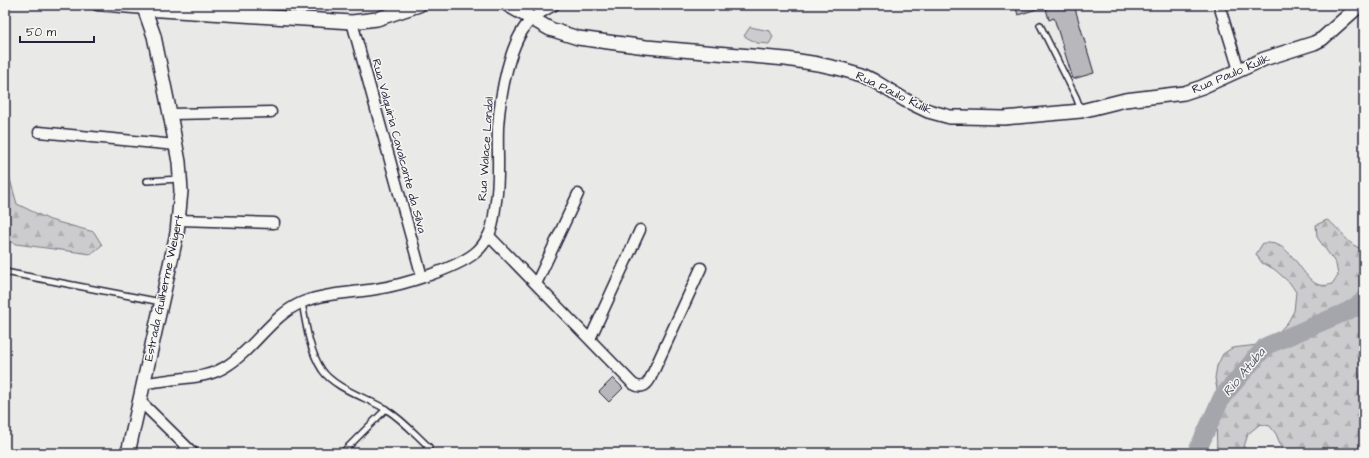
<svg xmlns="http://www.w3.org/2000/svg" width="1369" height="458" font-family="'Architects Daughter',sans-serif">
<defs>
<pattern id="forest-firs" width="22" height="20" patternUnits="userSpaceOnUse"><rect width="22" height="20" fill="#ccccce"/><path d="M5 1l3.5 6h-7zM16 11l3.5 6h-7z" fill="#afafb2"/></pattern>
</defs>
<rect width="100%" height="100%" fill="#e9e9e7"/>
<filter id="ink" filterUnits="userSpaceOnUse"><feTurbulence type="fractalNoise" baseFrequency=".025" numOctaves="2"/><feDisplacementMap in="SourceGraphic" scale="8" xChannelSelector="R" yChannelSelector="G"/><feConvolveMatrix kernelMatrix="1 2 1 2 8 2 1 2 1" color-interpolation-filters="sRGB"/></filter>
<g filter="url(#ink)">
<path fill="url(#forest-firs)" stroke="#777784" d="M5,162L17,204L50,220L94,232L102,245L91,254L16,244L5,240Z
M1327,220C1341,228 1347,247 1364,249V453H1284L1276,434L1270,426L1260,424L1248,434L1242,453H1217L1216,417L1218,395L1215,378L1217,366L1223,354L1232,348L1258,345L1274,337L1288,322L1294,311L1296,292L1290,283L1274,269L1262,263L1256,254L1263,243C1268,243 1274,243 1278,245C1296,253 1306,283 1320,285C1324,286 1329,285 1332,284L1338,275L1336,264L1317,237L1316,225Z"/>
<path fill="#ccccce" stroke="#777784" d="M750,27L770,31L773,37L769,44L757,43L744,36Z"/>
<g fill="none" stroke-linecap="round" stroke-linejoin="round">
<path stroke="#a5a5ac" stroke-width="18" d="M1196,453L1222,397L1266,346L1348,311L1364,301"/>
</g>
<path fill="#b8b8bc" stroke="#22223b" d="M1015,5H1043V7L1018,15Z
M1045,5H1074L1094,73L1073,79L1054,18L1049,20Z
M613,378L623,388L609,402L599,392Z"/>
<g fill="none" stroke-linecap="round" stroke-linejoin="round">
<g stroke="#22223b" stroke-width="8">
<path id="service" d="M1040,25L1076,97L1081,110
M147,181L179,179
M5,272L161,302
M302,302C306,325 309,350 322,370C335,389 368,398 387,410C403,420 415,434 429,447L423,453
M342,453L386,409"/>
</g>
<g stroke="#22223b" stroke-width="13">
<path id="minor" d="M97,5L145,9
M1219,5L1239,70
M352,22L422,277
M170,114L271,112
M39,132L176,145
M179,220L274,223
M489,236L633,384C641,389 646,386 650,379L701,268
M536,284L578,194
M590,339L640,230
M143,384C152,382 160,381 169,380C189,377 207,378 225,367C254,350 271,315 303,302C326,293 352,293 376,289C403,285 455,269 475,253C480,249 484,244 487,238C494,228 494,213 496,201C500,176 497,152 498,127C500,97 509,39 532,19C539,13 547,9 554,5
M140,401L193,453"/>
</g>
<g stroke="#22223b" stroke-width="16">
<path id="tertiary" d="M508,5L550,29L578,38L646,47L786,59L818,64L841,69L862,75L874,81L905,100L928,111L950,117H962L1004,118L1081,111L1125,100L1184,93L1202,87L1264,59L1314,43L1322,39L1360,5
M145,9L352,22L377,19L419,5
M128,453L177,233L181,191L179,162L170,114L154,36L143,5"/>
</g>
<use href="#service" stroke="#f6f6f2" stroke-width="5"/>
<use href="#minor" stroke="#f6f6f2" stroke-width="10"/>
<use href="#tertiary" stroke="#f6f6f2" stroke-width="13"/>
</g>
</g>
<g text-anchor="middle" dominant-baseline="central" stroke-width="3" stroke-linejoin="round" paint-order="stroke">
<g font-size="12" fill="#22223b" stroke="#f6f6f2">
<text transform="translate(1231 74) rotate(-23)">Rua Paulo Kulik</text>
<text transform="translate(894 93) rotate(26)">Rua Paulo Kulik</text>
<text transform="translate(399 146) rotate(75)">Rua Valquíria Cavalcante da Silva</text>
<text transform="translate(486 149) rotate(-86)">Rua Walace Landal</text>
<text transform="translate(164 288) rotate(-78)">Estrada Guilherme Weigert</text>
</g>
<g font-size="13" font-style="italic" fill="#565668" stroke="#f6f6f2">
<text transform="translate(1244 372) rotate(-50)">Rio Atuba</text>
</g>
</g>
<rect width="1369" height="458" fill="none" stroke="#f6f6f2" stroke-width="20"/>
<rect x="10" y="10" width="1349" height="438" fill="none" stroke="#22223b" stroke-width="1.5" filter="url(#ink)"/>
<path d="M20 36v6h74v-6" fill="none" stroke="#22223b" stroke-width="2"/>
<text x="26" y="36" font-size="12" fill="#22223b" stroke="#f6f6f2" stroke-width="3" paint-order="stroke">50 m</text>
</svg>
